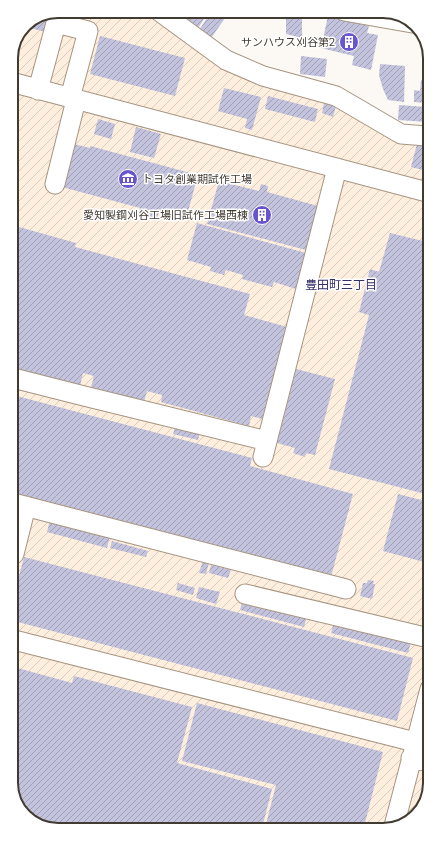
<svg xmlns="http://www.w3.org/2000/svg" width="441" height="841" font-family="Bitter,'Noto Sans JP',serif">
<defs>
<pattern id="industrial-furrows" width="10" height="10" patternUnits="userSpaceOnUse"><rect width="10" height="10" fill="#fdeede"/><path d="M-1 1l2-2M0 10L10 0M9 11l2-2" fill="none" stroke="#dacdbf"/></pattern>
<pattern id="building-hatch" width="6" height="6" patternUnits="userSpaceOnUse"><rect width="6" height="6" fill="#c3c3dd"/><path d="M-1 1l2-2M0 6l6-6M5 7l2-2" fill="none" stroke="#a0a0b4"/></pattern>
</defs>
<rect width="100%" height="100%" fill="#fcf8f4"/>
<path fill="url(#industrial-furrows)" d="M59,11H152L196,41L427,140L430,783L422,809L401,826L55,830L32,822L15,801L11,56L25,25Z"/>
<path fill="url(#building-hatch)" d="M169,11H209L197,30Z
M212,11H230L209,41L197,33Z
M286,11L302,14V38L286,34Z
M328,16L369,26L367,33L378,35L371,70L352,65L354,56L321,48Z
M41,18L49,20L46,32L26,27L27,24Z
M100,36L185,58L175,96L90,74Z
M301,56L327,59L325,77L300,74Z
M380,64L405,66L404,102L388,100L383,89L379,75Z
M421,80H426L427,103L414,102V90L420,91Z
M224,88L261,97L252,130L245,128L247,119L218,111Z
M268,96L318,109L315,122L265,109Z
M324,103L336,106L333,117L322,113Z
M399,105L427,107V122L398,120Z
M98,119L115,124L111,139L94,134Z
M136,127L161,134L154,158L130,152Z
M74,144L90,148V146L198,175L186,219L159,212L156,221L138,217L140,208L62,187Z
M417,144L427,147V171L411,167Z
M219,181L259,191L261,184L268,186L267,192L318,206L306,250L207,224Z
M197,223L306,253L296,289L274,282L272,287L242,279L243,275L226,270L224,275L210,271L211,267L187,260Z
M12,225L76,243L75,247L250,294L244,315L287,327L262,419L251,416L249,426L161,402L162,395L147,391L144,402L91,387L94,376L83,373L80,386L13,368Z
M390,233L427,242L429,495L329,469L369,315L359,312L370,269L379,272Z
M296,369L335,379L315,455L306,453L305,457L293,453L295,448L277,443Z
M13,395L252,458L250,466L353,494L331,577L114,519L107,548L47,532L53,508L13,497Z
M176,425L200,432L198,440L173,434Z
M398,494L429,502V548H428L424,562L383,551Z
M112,541L148,551L146,557L110,548Z
M24,557L413,658L397,721L14,621V595Z
M204,557L210,559L206,574L199,573Z
M211,565L231,570L228,578L209,573Z
M368,580L374,581L373,584H375L372,599L360,596L363,583H367Z
M178,583L195,588L193,595L176,590Z
M199,587L220,592L216,604L196,598Z
M243,599L307,616L304,627L240,610Z
M334,622L411,642L408,653L331,633Z
M14,667L72,683L74,676L192,707L177,763L272,789L262,828L55,830L32,822L15,801Z
M197,703L383,752L364,827L265,828L276,785L182,761Z"/>
<g fill="none" stroke-linecap="round" stroke-linejoin="round">
<g stroke="#a79581" stroke-width="21">
<path id="minor" d="M159,11L226,60L263,76L336,96L401,134L427,136
M344,11L412,23
M11,82L427,192
M38,90L56,23L88,31L70,98
M55,184L76,100
M13,378L84,396L267,441
M263,457L337,168
M13,503L346,589
M14,554L26,506
M245,594L429,638
M14,640L415,742
M411,758L430,762
M394,826L430,689"/>
</g>
<use href="#minor" stroke="#fff" stroke-width="19"/>
</g>
<defs>
<g id="building-disc" transform="scale(1)"><circle r="9.5" fill="#6855ce" stroke="#fff"/><path d="M-4-6H4V6H1V3H-1V6H-4ZM-2.5-4.3h1.7v1.8h-1.7ZM.8-4.3h1.7v1.8H.8ZM-2.5-1h1.7V.8h-1.7ZM.8-1h1.7V.8H.8Z" fill="#fff"/></g>
<g id="museum-disc" transform="scale(1)"><circle r="9.5" fill="#6855ce" stroke="#fff"/><path d="M0-6L6-3V-2H-6V-3ZM-5-1h2V3h-2ZM-1-1h2V3h-2ZM3-1h2V3H3ZM-6 4H6V6H-6Z" fill="#fff"/></g>
</defs>
<g fill-rule="evenodd">
<use href="#building-disc" x="349" y="42"/>
<use href="#museum-disc" x="128" y="179"/>
<use href="#building-disc" x="262" y="215"/>
</g>
<g text-anchor="middle" dominant-baseline="central" stroke-width="3" stroke-linejoin="round" paint-order="stroke">
<g font-size="11" fill="#423b32" stroke="#fff" text-anchor="end">
<text x="335" y="42">サンハウス刈谷第2</text>
<text x="142" y="179" text-anchor="start">トヨタ創業期試作工場</text>
<text x="248" y="215">愛知製鋼刈谷工場旧試作工場西棟</text>
</g>
<g font-size="12" fill="#362e6a" stroke="#fff">
<text x="341" y="285">豊田町三丁目</text>
</g>
</g>
<path d="M0 0H441V841H0ZM58 18H383A40 40 0 0 1 423 58V783A40 40 0 0 1 383 823H58A40 40 0 0 1 18 783V58A40 40 0 0 1 58 18Z" fill="#fff" fill-rule="evenodd"/>
<path fill="none" stroke="#423b32" stroke-width="2" d="M58 18H383A40 40 0 0 1 423 58V783A40 40 0 0 1 383 823H58A40 40 0 0 1 18 783V58A40 40 0 0 1 58 18Z"/>
</svg>
